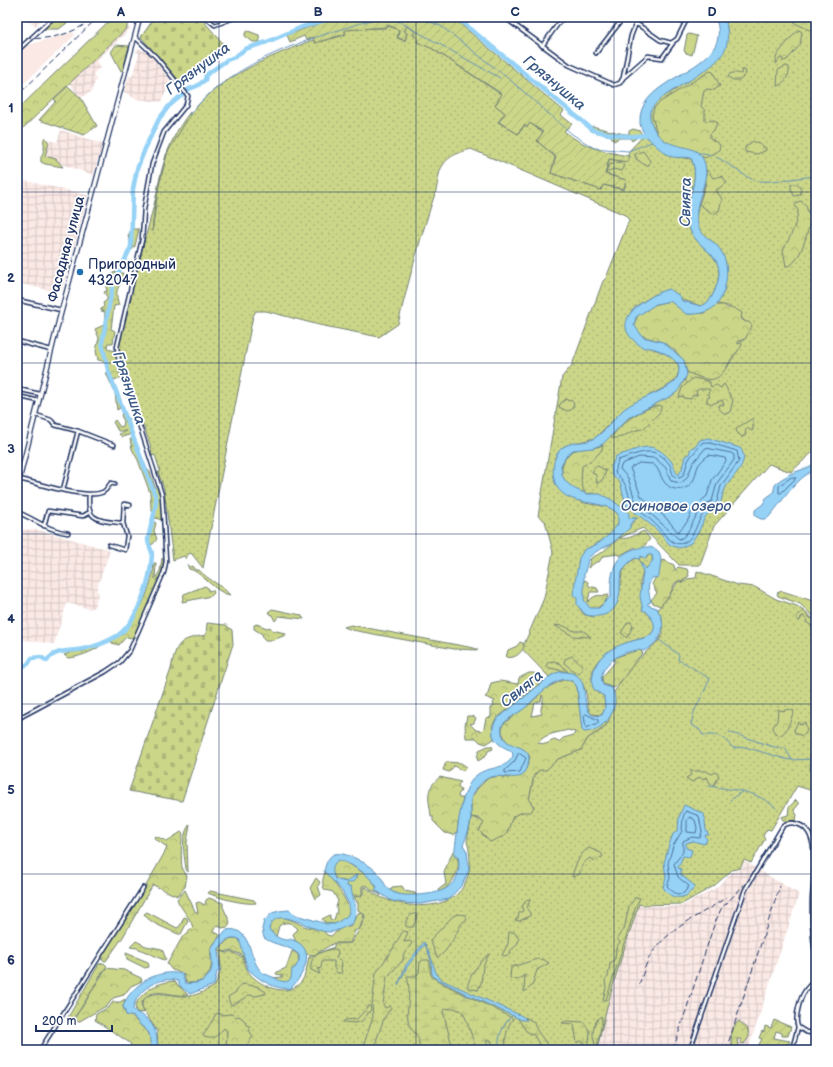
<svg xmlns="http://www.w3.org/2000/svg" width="833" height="1067" font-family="'Balsamiq Sans',sans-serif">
<defs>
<pattern id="industrial-grid" width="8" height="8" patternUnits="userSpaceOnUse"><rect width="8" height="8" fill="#fae9e5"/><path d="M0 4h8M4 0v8" fill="none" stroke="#d6c8c7"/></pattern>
<pattern id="grass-dots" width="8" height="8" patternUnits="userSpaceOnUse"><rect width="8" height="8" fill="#cbd689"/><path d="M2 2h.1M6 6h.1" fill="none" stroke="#aeb879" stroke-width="1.8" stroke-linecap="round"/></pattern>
<pattern id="forest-crowns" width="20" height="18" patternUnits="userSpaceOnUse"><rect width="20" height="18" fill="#cbd689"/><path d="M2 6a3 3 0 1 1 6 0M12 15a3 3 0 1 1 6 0" fill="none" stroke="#aeb879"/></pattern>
<pattern id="wetland-marsh" width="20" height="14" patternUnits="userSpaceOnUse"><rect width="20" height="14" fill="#cbd689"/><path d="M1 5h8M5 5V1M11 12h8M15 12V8" fill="none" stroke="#aeb879"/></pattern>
<pattern id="cemetery-stones" width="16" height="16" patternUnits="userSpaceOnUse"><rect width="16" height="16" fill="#cbd689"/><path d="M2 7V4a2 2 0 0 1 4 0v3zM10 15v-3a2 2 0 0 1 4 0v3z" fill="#aeb879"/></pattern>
<pattern id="garden-furrows" width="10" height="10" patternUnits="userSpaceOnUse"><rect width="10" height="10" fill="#cbd689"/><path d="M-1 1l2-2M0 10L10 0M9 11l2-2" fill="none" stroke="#aeb879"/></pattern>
</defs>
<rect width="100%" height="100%" fill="#fff"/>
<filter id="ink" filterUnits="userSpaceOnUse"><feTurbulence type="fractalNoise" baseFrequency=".025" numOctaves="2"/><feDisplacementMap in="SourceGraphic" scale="8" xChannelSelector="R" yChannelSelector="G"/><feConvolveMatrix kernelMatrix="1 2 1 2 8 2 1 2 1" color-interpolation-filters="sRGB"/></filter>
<g filter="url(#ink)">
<path fill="#fae9e5" d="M73,32L75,35L17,90V54L25,46Z"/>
<path fill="url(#industrial-grid)" d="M21,17H40L43,19L35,26Z
M126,25L130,29L96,61L101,67L93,74L96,80L91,92L82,97L77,94L68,80Z
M138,48L149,53L171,81L161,102L136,99L124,92L129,76L132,77L139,53L136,52Z
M61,130L103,144L93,175L64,165L43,156L48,140L57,142Z
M17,179L88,195L62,290L53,288L52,291L17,283Z
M17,529L38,530L110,550L96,591L99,592L94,607L90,609L67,603L54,644L17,639Z
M744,861L799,894L748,1050H598L603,1022L619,965L639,904L641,906H682L716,888L732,872L741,869Z"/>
<path fill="url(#grass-dots)" stroke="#738274" d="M725,17H816V449L791,472L769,464L714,526L700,565H679L643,528L619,538L637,518H629L593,493L587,494L575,489L562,475L561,465L567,455L573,450L593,448L628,418L673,395L685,380L687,372L694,375L727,368L733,357L738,351V341H743L746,322L728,306L717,304L725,289L713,242C683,227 702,203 705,181C706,175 704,169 704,163C688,154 639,133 651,108C656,98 670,94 678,88C696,72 712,52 728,34Z
M388,26L399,30L397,38L405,41L407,33L404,32L406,26L415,31L413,35L418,38L417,42L433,49L502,95L495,105L505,113L498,122L518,134L525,125L527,127L530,123L543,133L537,141L555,157L551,173L601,190L603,185L624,190L626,180L606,174L609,159L627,162L629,151L644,135L671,156L691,159C702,180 683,202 688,224C695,253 731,251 715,290C712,297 709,303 701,306L680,299L654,295C640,304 629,307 627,324C624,352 681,346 679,371C678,376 675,381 671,384L624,409L595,438L564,446L555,457L562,492C569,497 576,500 585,503C597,506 609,504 618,514C618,516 619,521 618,524C613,536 595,545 584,550C582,564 571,606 585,615C588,616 592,616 595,617L620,590L622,573L629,562L641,556L643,572L640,583L646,611L655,623L654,630L650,636C624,643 580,655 595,691L604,696L605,708L602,715L591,714C586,706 588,698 585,690C580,672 563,667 549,677L522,649L544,598L553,552L545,521L538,516L562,377L572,365L603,281L606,278L629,220L625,215L471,149C461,152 449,155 443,165C438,172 438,183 436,191C421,235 409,279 398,324L379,337L319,325L266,311H256L253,316L203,568L191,553L187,555L186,559L184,556L173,560L164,489L158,472L160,471L155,455L152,456L151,447L118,355L122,327L168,151C178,134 188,116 201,102C229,73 276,54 313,40L315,43L345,35V30L349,29L386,28Z
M697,571L738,585L755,587L776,599L797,606L816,621V792L797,786L771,830L767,829L763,836L765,839L751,863L744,860L740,868L732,870L714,886L682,904L642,905L639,904C623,952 607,1000 597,1050H158L157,1031L142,1008C141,984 176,998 189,996C198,995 207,990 215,986L221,969L220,951L228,953L230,951L242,957C244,962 246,969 250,974C261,986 286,998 300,983C306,977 307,965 309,957L334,947V944L351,943C357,932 362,928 365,915L358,910V904L354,897L361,896L363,894V888L366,887C386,908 449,916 464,885C470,874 471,863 469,850C469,847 467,844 467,841C468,833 471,825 471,817C481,819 495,829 506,835L513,816L534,807L529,800L534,775L540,770L546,769L558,759L581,750L588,738L603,729L608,722L615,704L614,692L632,665L659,640L663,633L662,618L657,610L669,596L678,581L683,583L686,579L696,578Z
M488,746H492L493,749L488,751L486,756L478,761L477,758L479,750Z
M446,762L461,763L467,767L463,771L454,766L449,772L443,770Z
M796,800L799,804L794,810L797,815L796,820L787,822L783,820L781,817L788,815L789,807Z
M190,824L187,842L188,872L186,869C184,854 180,837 190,824Z"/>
<path fill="url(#forest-crowns)" stroke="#738274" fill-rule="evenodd" d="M56,17H75L59,29H44Z
M113,17L123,18L127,23V28L17,134V110Z
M793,17H816V33L795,23Z
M799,30L802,32L800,45L787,60L783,61L782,58H780L776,64C777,62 776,60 776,58C776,55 795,32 799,30Z
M248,31L259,35L260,42H253L245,36V33Z
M786,66L789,67C790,76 785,81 779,86H777L778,70Z
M742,70H745L746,74L740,80H733L728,77C730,71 737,73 741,74Z
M710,71L713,72L720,86L714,90L707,89L704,91L701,106L705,111V121L714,120L717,123L714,130L710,134V138L720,145L719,150L705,158L691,151L671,148L658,137L652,116L654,108L660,102Z
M593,126C598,128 625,135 629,134V131L633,129L640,131L642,134L632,141L630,138H619L614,141L611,136L591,131V127Z
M45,137L49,143L45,156L56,159L63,167L45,164L41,162C40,156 43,154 44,149C45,143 42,141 45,137Z
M753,141L766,148L765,151L757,154L745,152V147Z
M643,151L650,161L649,165H645L636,159L635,154Z
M620,162L625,166L622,171L613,169L608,172L606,171L609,165Z
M706,170L709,172L713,178L722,176L727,183L716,190L722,199L719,211L713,214L699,204L706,183Z
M791,184H798L801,190L800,195L794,196L791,188Z
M801,201L806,205L808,213L811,215C810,226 800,267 786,266L783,250C790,238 797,224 798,210L795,206L797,202Z
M131,229H139L135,246L132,250L128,236Z
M118,267L120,273H123C124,288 112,284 119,305L114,306L111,329L115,331L113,343H108L107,346L108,349L115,351L121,374V378L113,380L121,400L119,406L120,408L117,410L115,393L106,373L108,371C106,365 105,361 98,360L96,351L99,338L95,329L104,325L105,312L101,311V309L104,306L103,303L107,300V297L104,292L107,291L106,287L112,280L113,273L116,272V268Z
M670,301L688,314L704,313L715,305H724L728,308H734L742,313L741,319L746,322H749L752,326L745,339L738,341V344L741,343L742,345C739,350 735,354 732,358C718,383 714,384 687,372C684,358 674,347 661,342C650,337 633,338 635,321C640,308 658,303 670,301Z
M693,378L709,381L711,387L716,385L721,388L724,384C728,389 728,395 733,400L730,412L725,414L719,409L720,404L724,405L722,400L712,404L707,402V398L710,397L708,393L710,390L709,389H699L696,391L697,395H693L691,399L684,398L683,396L679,397L682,388Z
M566,399L569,401L571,400L574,404L571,410L567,411L559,407L560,404Z
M660,405L661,408L660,412L643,429C632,429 622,440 611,438C622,422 640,409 660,405Z
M122,413H125L129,419L131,430L129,435L122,437L119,434L126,431H118L113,422L115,420L120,427L123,426L124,421L121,416Z
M753,418V430L752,431L747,428L746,429L745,436L742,437L736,431L737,428Z
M130,439L136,442L147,469L150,472L155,487L159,490L163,509L162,520L155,518L151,508L150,493L138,460L132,449Z
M603,445C603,453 589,462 582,466L581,482L585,494C579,492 570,489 566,484C558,476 562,456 573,451C582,447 592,450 603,445Z
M598,466L606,471L603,479L597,484L596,475L592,472L595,467Z
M153,521L156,523L154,531L157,539L153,544L149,545L147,536L150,533V524Z
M644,531L650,539L641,550H637L635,547L619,556V554L603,556L599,562H596L588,568L591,558L601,553L620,538C629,540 636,534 644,531Z
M649,554L652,555C653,562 651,566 645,569L639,559L641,556L646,559Z
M162,558L164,562L161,576L151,601L133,638L126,637L119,645L112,643L111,640C118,635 125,631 130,624C142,609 153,582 154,563H156L155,579L160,571Z
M664,560L674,565L675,570L678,567L687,569L689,576L684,579L683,583L680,580L675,583L669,596L660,606L653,603L651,600L657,593L652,584L657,575V562Z
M187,564L191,567L193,566L196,570H199C208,580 222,585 230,595C215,593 200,570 189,569Z
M585,580L588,582L589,586L597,588L599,592H590L588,602C597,592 599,597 609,595L604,603L596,609L589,608L584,604L582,587Z
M205,586L208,588V591L213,590L214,593L211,596L182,602L184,594Z
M782,591L816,602V619L800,604L778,596L777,593Z
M272,609L301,615L304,619L279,616L275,621L272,615L268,612Z
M804,611L810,618L816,621V635L813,632L811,625L806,622L807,620L803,616L801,617L800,621L797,620V615Z
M628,622H631L633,626L627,638L621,633Z
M257,624L267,628L270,627L272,630L285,633L286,635L273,640H264L262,634L254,629V625Z
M351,625L474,648L478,650L454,649L352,630L344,627Z
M554,625L564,626L574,631H584L591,637L573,636Z
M520,642L523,643L524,647C520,654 515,659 506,657L508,650L517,646Z
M98,645L100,646C95,651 76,658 68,658L64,655L72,652L83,651Z
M639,650L643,653C632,663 626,678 614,688L603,684L602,677L615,662L614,659L619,656Z
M572,656L582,665V669L579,673L575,672L564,663L565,659Z
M554,661L561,664L568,672L546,667L548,662Z
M529,673H534L544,680L496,719L492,726L494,739L486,744L480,742L476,738H466L465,725L467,716H473L476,718L474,723L470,724L476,730L481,731L484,728L486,718L491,717V708L494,706L493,703L495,701L485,697L488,694L491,683L500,681L518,684L519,678Z
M563,680L572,681L577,687L582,729L584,732L607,721V724L598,732L588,738L581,750L558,759L546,770H540L534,775L529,800L534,807L531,812H523L513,816L506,835L490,842L479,831L484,823L478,818L471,817V799L477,789L488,778L499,776L508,778L526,769L530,757C526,748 516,747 507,743L502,732V725L532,702L546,688ZM542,695C546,701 538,708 542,714L532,716L535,703L541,701ZM568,730L575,732L574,735L563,738L559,742L554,740L546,744L538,743C545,733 558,733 568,730Z
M778,709L782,711L789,709L794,711C790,719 789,733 778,736L774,732L773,727L777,721Z
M798,722L801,725L805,722L807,731L803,736L795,733L794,730Z
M691,771H706L712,774L716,772L719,776L714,785L710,783L707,777L703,779L699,777L692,782L686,778L691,775Z
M440,777L461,782L458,785L461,791L458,795L459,798H463L457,832L454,835L445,833L433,821V816H431C429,798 424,790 440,777Z
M181,832L183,834C181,838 181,863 182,867C183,870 186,874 187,876L185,887L177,896L153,885L145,898L123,937L106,961L102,960V956L134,907L166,850L167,847L154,838L155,836L167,841Z
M589,848L601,853L603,856L595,861L590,858C585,861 579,867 580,874L572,877C574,868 580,852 589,848Z
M453,851C466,864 453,886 439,892L438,890L446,884L444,872Z
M340,858L371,878L381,896L378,893L371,890L368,886H362V894L359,896H351L349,888L345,881L337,880L332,874L331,866Z
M325,872C330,876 351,904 349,912C348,918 340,922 335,924L325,923L322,919L330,915V919L334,920L337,910L336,907L338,901L333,892L325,890C321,885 323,878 325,872Z
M316,878L320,882L318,886L321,895L315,899L310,888Z
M402,886L405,891L415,893L416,895L407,897L390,891L392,887Z
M185,890L195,911L198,913L196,903L199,902L205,905L206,900L209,898L223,903V907L230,922L228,927L222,928L217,925L213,931L220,935C218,939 213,944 211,948C210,954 212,962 211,968C208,980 197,985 186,982L183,973L172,970L167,964L183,936L188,934L189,930L193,928C190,916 181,910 177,899Z
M210,891L254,900L256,903C246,905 218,898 208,893Z
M636,897L640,898L636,906L606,1000H603L606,988L605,980L608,977L610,964L615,959L616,948L620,942L617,939L621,932L624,930L629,906Z
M530,899L527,909L530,913V916L519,921L515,920L518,918L519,913L523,911L522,907L526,900Z
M147,912L177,928L180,926L184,917L187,918L188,921L181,934H178C168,929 150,924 144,914Z
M361,912L364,915L360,928L355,931L350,943H334L314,955L305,954L297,946L293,934L298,929C292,923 287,920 279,926L276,937L269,929C271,908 293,921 304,926C310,928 317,929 323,930L327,935L331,936L344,926L347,927L351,925L358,913Z
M413,914H416L417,917L413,927H407C403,922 408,917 413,914Z
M458,914L465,915L467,919C465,921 461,923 460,926C457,933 445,956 437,957L430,940L453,916Z
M403,931L408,932L404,942L410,941L412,943L403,955L404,959L387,977L383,1004L385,1008L390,1006L391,1008L384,1018L373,1050H362L373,1017L372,1004L376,973L392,950Z
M509,932H514L519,939L517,945L510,951L511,954L504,956L502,955L508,944Z
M234,938L239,939L244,951L245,962L242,955L230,950L226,952L219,950L228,939Z
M136,941L146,946L162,949L166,959L164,960L137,948L130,947Z
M332,949H336L338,952L336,958L342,961L341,969L342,971L341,973H337L334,968V961H322L321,968L318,969L320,974L311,970C309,956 320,952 332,949Z
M292,951L298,954L299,964L293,980L282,983L273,978L282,977V975L276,974L277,972L286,968Z
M126,953L148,962L149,967L145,968L127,959Z
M489,954L483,966L481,983L478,990L468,988C466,980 482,958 489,954Z
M537,959L544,960L549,963L537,970L532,986L524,992L525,975L517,980L510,978L511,967C519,965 528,962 537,959Z
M104,963L107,966C96,979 83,1014 69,1020L67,1019L99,964Z
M106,968L124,970L141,978L142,981L131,986L124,995L113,998L108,1005L78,1022L74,1019Z
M174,981L188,995C171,998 152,983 141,1004L144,1013L136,1012L135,1005C145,989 156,983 174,981Z
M241,984L256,986L266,992L265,994L256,996L249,995L233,1005L230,1004L228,997L236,992Z
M125,999L123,1007L126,1015L134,1017C144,1034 152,1025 150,1050H132L130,1043L95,1020L96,1014L109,1007L113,1002H120Z
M370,1005L371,1010L362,1021L355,1023L343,1022L345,1020L357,1019Z
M219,1013L221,1015L232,1014L236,1017L239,1016L245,1021L246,1025L249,1026L250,1032L253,1036L244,1050H226L227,1032L224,1028C218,1034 214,1042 203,1036L216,1014Z
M601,1016L602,1022L597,1047L596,1050H593L595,1043C591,1036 593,1021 601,1016Z
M739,1021L748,1029L749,1037L744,1044L741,1043V1039H737L738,1046L736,1050H727L732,1047C730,1039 731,1026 739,1021Z"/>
<path fill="url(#wetland-marsh)" stroke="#738274" d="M190,112V115L166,155L159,184L152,232C156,189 162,147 190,112Z
M816,726V777L810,770C811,759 806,734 816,726Z
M423,960H429C431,964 429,970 431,975C433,982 501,1010 513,1019C507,1025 504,1042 506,1050H495L491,1040H487V1050H477C471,1037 469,1023 462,1011L454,1008L444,1009L443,1011L453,1050H418C423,1034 410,1034 408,1020C406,1004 412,995 407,976H415L419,973L420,962Z
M517,1017L527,1020L525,1017L534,1022C534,1029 546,1041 550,1050H542L534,1035L526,1031Z
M566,1021L584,1022L590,1032L588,1050H580L584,1043L580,1041L577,1043L574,1024L562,1023Z"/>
<path fill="url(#cemetery-stones)" stroke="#738274" d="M155,17H200L228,49L215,56L182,84L141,37Z
M207,623L226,625L232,630L233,644L182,801L129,791L171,669C176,642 180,639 206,635Z"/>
<path fill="url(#garden-furrows)" stroke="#738274" d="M338,17H452L564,111L561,115L572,124L564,131C583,147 604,152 629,156L627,162L609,159L605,174L626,180L624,189L603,185L601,190L551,173L556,157L537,141L543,132L530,123L527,127L524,125L518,134L499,122L505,113L495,105L502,94L433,49L417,42L418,38L413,35L415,31L407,26L404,31L407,33L405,40L398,38L399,30L388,25L386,27L345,30V34L315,43L313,37L306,40L304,36L290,42L287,35Z
M116,45L129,46L123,70L121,71L111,52Z
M68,86L81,98L97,126L84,135L39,120L56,101L54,99Z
M774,1020L791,1027L788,1036H782V1033L776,1031L774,1038L790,1041L786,1050H756L762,1039L759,1038L762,1031L764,1032L765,1026L771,1028Z"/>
<path fill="#cbd689" stroke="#738274" d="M689,34L697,36L692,55L686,53L684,51L687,35Z"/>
<path fill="#95d2f6" stroke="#6491b9" d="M715,17H725C727,27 729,37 726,47C716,77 645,94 650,118C659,155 692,140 702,157C714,178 694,197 697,219C699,233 703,234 713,242C731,256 729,282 720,300C713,312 699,315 686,314L670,301L656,304L636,317L634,325L643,337L663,342L684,360L687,375L678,391L673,395L628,418L603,444L593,448L573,450L567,455L561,465L562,475L566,482L575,489L587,494H600L612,500L629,513V518H637L630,524V528L611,544L597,551L589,557L584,575V600L590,608H599L611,596C610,569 615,550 645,547C650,547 656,548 659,552C663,559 659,570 659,577L652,578C646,587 649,592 651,602L648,603V605L657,608C658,612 662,616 662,620C665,635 656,644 644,651C627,646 594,666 603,685L612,688C622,707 605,732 584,732L582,730L577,687C565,664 535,699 525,708C517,714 508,718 502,725C496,757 547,735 522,776C511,780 499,773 488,778C482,781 472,792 471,799C470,804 471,810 471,815C471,825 467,836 463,845L467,851L469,870L462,885L449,899L421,904L404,903L392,901L375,890L377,887C368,874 353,864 338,860C331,866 332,871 335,879L346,882L358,874L354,881L346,884L348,887L351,886C352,903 360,904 353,923C346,926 337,932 329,932C311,932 276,902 269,929C273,935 280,940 287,940C292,940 288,938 293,940C318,949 303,976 291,988C276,991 258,979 248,969C246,966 241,944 239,939C229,935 224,942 218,950L220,970L217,972L214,985L190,994L180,986L178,981C160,975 136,990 133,1009L135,1012C152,1018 159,1032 157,1050H150C152,1025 145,1034 134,1017L126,1015L123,1006C132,984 158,968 182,974L185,983C198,985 210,980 212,967C213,961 210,953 212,948C215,941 222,935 226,930C251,925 249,958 260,970C264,975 272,976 277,979C282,982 286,983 291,979L292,969L295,968L299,961V955C290,945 275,946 264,938L262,929L264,921L272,913L279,911L289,910L296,915L327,924H335L347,916L349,912V904L342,891L324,871C329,850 337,851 355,858C362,862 370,865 376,871C383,877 384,888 393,892C401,896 408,895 416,895C441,894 464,887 458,856L454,855C458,833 459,787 478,774C490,766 506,770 513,756L512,751C497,745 487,737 496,720L549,677C555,673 559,671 567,672C594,675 577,706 594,716L602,715L605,708L604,696C594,690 590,689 593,675C596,653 617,645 636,640C640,639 647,638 650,635C659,627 652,618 646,611H643L640,596L643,572L640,562L646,569L653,560L652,555H647L645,559L641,556L639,559L635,558C629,562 623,568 621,575C619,580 621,585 620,590C619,612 605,619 586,615L577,605V598L573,595L579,558L584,550L599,543L611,533L618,524V514C602,497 568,509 556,485C550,471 553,448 570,444C578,441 586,443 593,439C605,432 614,418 624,409C639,398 658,394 673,383C678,379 679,373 679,366C673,356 655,346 644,348C617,332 622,315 646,300C654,295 660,291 669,289L680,296L682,301L701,306C709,303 712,297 715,290C731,251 695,253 688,224C683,202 702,180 691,158C684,156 676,159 670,156C660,150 641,135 640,123C637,84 699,75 715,46C720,37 719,26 715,17Z
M708,438L740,448C752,463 730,477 725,489C722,495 721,501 720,507L711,511L705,517L700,529L691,543L680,548L676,547L670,545L656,529L626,505L620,482L612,475L611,467L616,456C640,450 651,437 671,461C675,465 674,471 678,475L682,469L685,456L689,454L691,448L696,446L700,440Z
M816,461V469C794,479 783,502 767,519H761L755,516V510L763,504L766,498L773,493L775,485L780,480L790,474L809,467Z
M684,805L704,814L706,830L709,835H705L707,840L704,844L693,841L686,843V848L692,850L690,857L683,856L678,868L681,869V875L695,886L692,891L689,892L688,895C677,900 669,897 663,887L666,878L664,863L669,845L673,834L678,830L679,817Z
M424,942L430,954L436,973L442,980L522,1016L527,1020H522L468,995L466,996V994L435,978L432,974L431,960L425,944L407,967L398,985L406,965Z"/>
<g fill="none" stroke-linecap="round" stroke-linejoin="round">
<path stroke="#4c709b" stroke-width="1" d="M707,442L737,451L739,461L721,486L716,505C694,513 699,537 683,543C671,548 660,527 652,521C649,518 630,503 629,501C628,499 630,497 629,495C626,485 623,479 615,473L618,460C638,454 655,443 670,465C672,469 671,473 675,477L680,478C686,474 685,468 688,461C691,454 698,450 702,443Z
M706,448L731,453L734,455V460L717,483L712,501C693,509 691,537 679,539L635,500L628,478L620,469L622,464L639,457L655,458L666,468L671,481L681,483L687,478L693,463Z
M709,455L725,458L726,461L712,480L707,496L694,507L687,522L678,532L666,518L641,496L630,468L639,463L653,464C660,469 660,478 666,484C674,492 687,491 693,481C696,476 696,470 698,466C701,461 705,458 709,455Z
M792,477L796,478L781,493H779V486Z
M586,714L598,720V723L586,728L584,716Z
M519,753L526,758L520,772L505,773V770L514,762Z
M686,811L699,816L702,832L700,838L692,837L683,841V852L674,864L678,877L689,886L684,893C676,896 672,891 667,886L670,878L668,863L673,846L682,831L683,818Z
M690,817L695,820L697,828L696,833L687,832V820Z"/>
<path stroke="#6491b9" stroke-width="1" d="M391,17L500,78
M417,17L441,26L509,79L572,134L594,148L628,151L652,142
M189,115C236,57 313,38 381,17
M698,153C718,151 736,173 754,180C765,184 802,177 816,176
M658,639L679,655L678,660L685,663L710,679L694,712L691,725L699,729L703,735H716L724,738L733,748L745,747L789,760L815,759
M729,732L774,747L785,748L792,760
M709,786C736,791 754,789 776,808
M730,800L743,791
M499,1050C497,1038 503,1023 513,1015"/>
<path stroke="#95d2f6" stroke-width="4.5" d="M456,17L593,130C611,135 631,139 650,134
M17,669L28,664L32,658L41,657L47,661C54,649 71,652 83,649C94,647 107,642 117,636C138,622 151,579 152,554C152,549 148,546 148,540C150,526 156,513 156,498L108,370L102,343L113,284L131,247L133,189L137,169L147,144L159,119L169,106L189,89L197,86L205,80L206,75L227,60L235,57L245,49L267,42L302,27L335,17"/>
<g stroke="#1b2f5e" stroke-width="5.5">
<path id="minor" d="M205,17L215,25L236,17
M504,17L569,65L614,85L620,83L623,78L631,36L636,23
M627,17L660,40L671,43L677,39L688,17
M542,46L563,17
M17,51L54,17
M596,53L624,17
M623,78L648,56L662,58L673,43
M17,300L61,310
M17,341L51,350
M17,389L40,394
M17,396L39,401
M36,415L51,420L55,425L78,431L114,445
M19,479C38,483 86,500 103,492C107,490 108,486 111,483L115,484
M63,490L78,431
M89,494C89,499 88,506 90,511C93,522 113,522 123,523
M17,512C35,519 49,531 68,533
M44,526L48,511L83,516L90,512
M109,545L125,550L127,536L123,523L124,504L130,505
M17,719L105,672L120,662L130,650L164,572L166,561L162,495L119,362L117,347L142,240L144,209L152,164L164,132L186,105L188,96L156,57L135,37
M816,979C812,983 808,986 805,991C800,998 794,1019 798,1027L806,1032L816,1034
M40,1050L143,888
M690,1050L745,890L783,826C787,823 792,822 797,824C823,830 812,884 812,904C812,921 812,939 816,956
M792,1050L798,1027"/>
</g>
<g stroke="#1b2f5e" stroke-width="6">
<path id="secondary" d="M17,488L59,320L140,17"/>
</g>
<use href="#minor" stroke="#fff" stroke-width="2.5"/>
<use href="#secondary" stroke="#fff" stroke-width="3.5"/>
<path stroke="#1b2f5e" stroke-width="1" stroke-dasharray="6 3" stroke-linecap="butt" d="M17,37C42,41 66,37 87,23
M17,96L98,17
M639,985C643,974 646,962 652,953C670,927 703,914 727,897
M673,1050L714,925L721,909L744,885
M726,1050L780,886"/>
</g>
</g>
<path fill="none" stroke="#1b2f5e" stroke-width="1" stroke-opacity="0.55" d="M219,17V1050M416,17V1050M614,17V1050M17,192H816M17,363H816M17,534H816M17,704H816M17,874H816"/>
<circle fill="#1f6fb2" stroke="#fff" stroke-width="1.5" cx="80" cy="272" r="4"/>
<g text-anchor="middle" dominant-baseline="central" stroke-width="3.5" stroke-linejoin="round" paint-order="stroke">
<g font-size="14" fill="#1b2f5e" stroke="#fff">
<text transform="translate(66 249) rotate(-75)">Фасадная улица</text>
</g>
<g font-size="14" fill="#1b2f5e" stroke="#fff" text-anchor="start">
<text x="88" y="264">Пригородный<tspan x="88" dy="16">432047</tspan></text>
</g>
<g font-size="15" font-style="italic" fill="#3a5884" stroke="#fff">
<text transform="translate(198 69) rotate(-37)">Грязнушка</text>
<text transform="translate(554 83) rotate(40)">Грязнушка</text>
<text transform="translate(686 202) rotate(-89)">Свияга</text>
<text transform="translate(129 388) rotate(72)">Грязнушка</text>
<text x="676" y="506">Осиновое озеро</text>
<text transform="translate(522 689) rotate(-39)">Свияга</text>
</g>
</g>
<rect width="833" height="1067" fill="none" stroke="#fff" stroke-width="44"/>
<path d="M36 1025v6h76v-6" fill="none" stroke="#1b2f5e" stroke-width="2"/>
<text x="42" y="1025" font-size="12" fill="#1b2f5e" stroke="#ffffff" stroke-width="3" paint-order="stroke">200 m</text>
<rect x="22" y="22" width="789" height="1023" fill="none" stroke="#1b2f5e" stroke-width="1.5"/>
<g font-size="13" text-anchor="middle" font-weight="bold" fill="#1b2f5e">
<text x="121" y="16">A</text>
<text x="318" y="16">B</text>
<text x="515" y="16">C</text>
<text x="712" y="16">D</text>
<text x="11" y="112">1</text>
<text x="11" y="282">2</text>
<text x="11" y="453">3</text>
<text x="11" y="623">4</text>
<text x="11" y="794">5</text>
<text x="11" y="964">6</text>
</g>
</svg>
